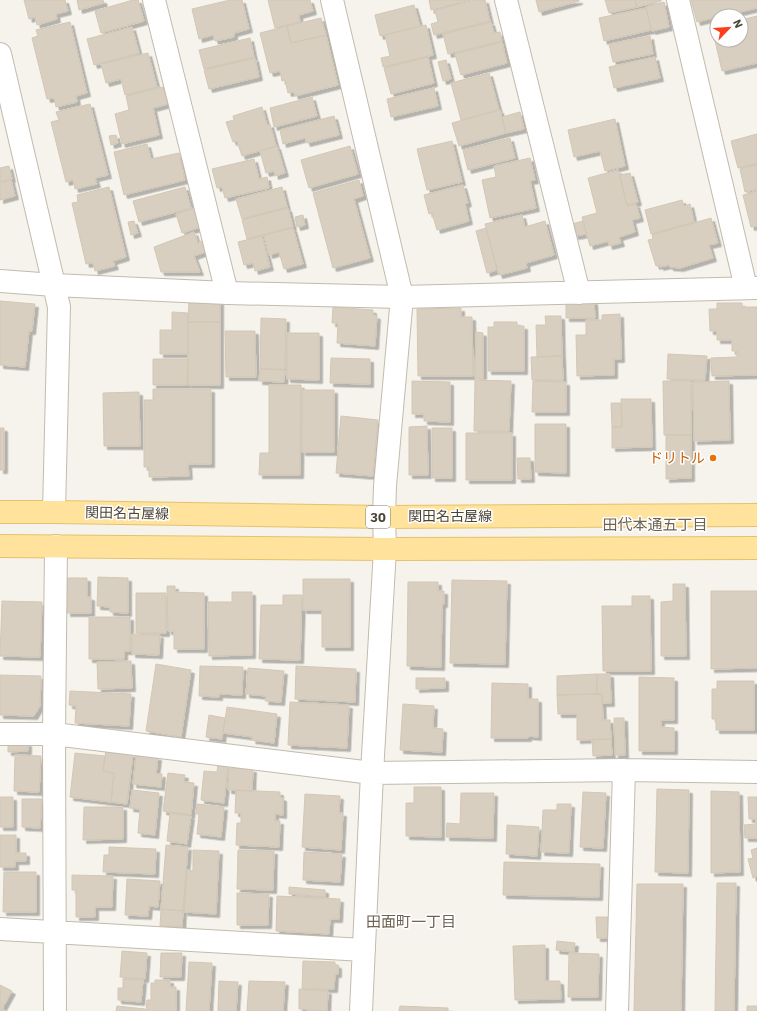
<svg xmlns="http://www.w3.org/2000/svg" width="757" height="1011" font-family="'IBM Plex Sans','Noto Sans JP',sans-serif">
<defs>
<filter id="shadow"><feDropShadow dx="3.5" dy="3.5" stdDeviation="0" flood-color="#0004"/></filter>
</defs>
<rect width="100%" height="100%" fill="#f6f3ec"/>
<path fill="#d8cfc1" stroke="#d3c7b4" filter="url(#shadow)" d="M24,0H65L68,11L56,14L57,19L37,25L35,17L29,19Z
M77,0H103L104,3L79,10Z
M133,0H138L144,21L101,33L95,11Z
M230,0H242L249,29L234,33V37L215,41L213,35L199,39L192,9Z
M268,0H310L313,11L299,15L300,22L275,28Z
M429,0H471L431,10Z
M475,0H485L490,21L434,35L431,24L438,22L435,10Z
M536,0H579V1L539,12Z
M605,0H635L637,7L609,13Z
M635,0H661V1L637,7Z
M691,0H757V8L723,16H717V17L697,22Z
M664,2L669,27L652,31L646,7Z
M414,5L420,26L380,36L375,15Z
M646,8L651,30L604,41L599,18Z
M757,16V63L722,71L713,32H717V40H741V20Z
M321,18L326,35L291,43L287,26Z
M70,22L87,93L76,96L77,102L56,107L54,98L47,99L32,38L38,36L36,30Z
M491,22L494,33L500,32L502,41L448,54L443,34Z
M426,25L433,55L383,67L381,58L390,56L385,35Z
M287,26L291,43L326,35L338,85L295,96L294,92L288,93L285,80L282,81L280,71L270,73L260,33Z
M132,27L139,53L94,65L87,39Z
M650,36L653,54L613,62L609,44Z
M250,38L254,57L204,69L199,50Z
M502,42L507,63L461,75L455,54Z
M148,53L157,87L125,95L121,79L106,83L101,64Z
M428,57L434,83L391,94L384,68Z
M655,57L660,78L614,88L609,67Z
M255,58L259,77L209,89L204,70Z
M446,60L451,79L443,81L438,62Z
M489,73L499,110L461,120L451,83Z
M163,87L168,104L153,108L159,135L122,144L115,114L129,110L126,96Z
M434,88L438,106L391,117L387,99Z
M312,97L317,116L274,127L270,108Z
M90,104L108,175L95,178L97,184L75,189L73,180L66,182L51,122L59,120L56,112Z
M262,107L267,125L270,124L276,146L242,156L237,141L233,142L226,122L234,120L233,116Z
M500,110L506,133L459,146L452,123Z
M520,112L524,129L506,133L502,117Z
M334,116L339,135L307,143L305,138L283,144L280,130Z
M615,119L625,166L605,171L600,151L574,157L568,130Z
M757,134V163L738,168L731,141Z
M116,135L118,143L111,145L109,136Z
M510,138L515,158L468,170L463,150Z
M452,141L462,182L427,190L417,149Z
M147,144L151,159L179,153L185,180L124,195L114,152Z
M277,146L285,173L275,176L274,171L266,173L260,151Z
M350,146L358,174L309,188L301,160Z
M530,158L535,180L530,181L536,208L490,218L482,180L496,177L494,166Z
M254,159L259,179L267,177L269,188L225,198L222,187L217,188L212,169Z
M757,165V189L745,192L740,169Z
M9,166L12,179L0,182V168Z
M618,170L627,206L636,204L640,218L632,220L635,232L619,237L621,243L609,246L608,241L590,246L582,217L597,213L588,178Z
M630,173L638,202L627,205L620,175Z
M11,180L15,196L0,200V183Z
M359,180L363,196L354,199L370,258L333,268L313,193Z
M463,185L468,203L465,204L469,221L437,230L432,213L429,214L424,195Z
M109,187L126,257L113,261L115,266L95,271L93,263L86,264L72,203L78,202L77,195Z
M185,187L191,208L139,222L133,201Z
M282,187L287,207L242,219L236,199Z
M757,191V226L751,227L743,195Z
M682,200L684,206L690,204L694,222L651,234L645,210Z
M195,208L201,227L182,233L176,214Z
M288,208L293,227L247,239L242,220Z
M303,215L305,225L297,227L295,217Z
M522,215L525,227L545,221L554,255L526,263L527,268L499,275L485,224Z
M711,218L718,243L709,245L713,258L680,268L670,267L669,265L660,267V265L656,266L648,240L653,239L652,235Z
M134,221L138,233L131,235L128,222Z
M583,221L586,234L575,236L572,224Z
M293,228L303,264L284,269L279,252L269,255L264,235Z
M486,228L497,270L487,273L476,231Z
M194,232L198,243L202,241L205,252L194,256L200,272H161L154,247Z
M262,236L270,267L255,271L253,263L244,265L238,242Z
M189,300L220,301V322H188Z
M0,301L35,304L32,331H29L25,367L0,365Z
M594,301L595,318H566V302Z
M717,303H742V307H757V375L712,376L711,358L737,357V351H732V340H717V331H710L709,309H717Z
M333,307L373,310V315L377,316L375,346L337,343L338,323H332Z
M461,308V317H472L473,376H418L417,309Z
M172,312L188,313V354H160V330H172Z
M620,314L621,359H614V375L577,376L576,335H586V320H602V315Z
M545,316H561L562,356L537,357L536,325H546Z
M261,318L286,319L285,369H260Z
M188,322H220V385H188Z
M494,322H517V326H524V371H488V327H494Z
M225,331H255L256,377H226Z
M476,332L483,333V379L475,378Z
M287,333H319V380L287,379Z
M668,354L707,356L705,380L667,379Z
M562,356L563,380H532L531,357Z
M331,358L370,359V384L330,383Z
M153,359H188L187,385H153Z
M260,369L285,370L284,382L259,381Z
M475,380L511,381L509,431H474Z
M412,381L450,382V422L424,421V414H412Z
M533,381L566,382V412H532Z
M663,381H691V435H664Z
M729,381L730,440L694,441L693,382Z
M269,385H301L300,475H259L260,453H269Z
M153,389H211V464H188L189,476L149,477V467H144V400H153Z
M302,390H334V452H302Z
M139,392L140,446H104L103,393Z
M621,399H651L652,447L612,448V427H622Z
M611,403H621L622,427H612Z
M341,416L378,420L373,476L336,473Z
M535,424H566V473L535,472Z
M427,426L428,475H409V427Z
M0,428H4V470H0Z
M432,428H452V478H432Z
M466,433H512V480H466Z
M666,435H691V478L666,479Z
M517,458H530L531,479H518Z
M98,577L128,578V613L110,612V607L97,606Z
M67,578H87V597H91V613H67Z
M303,579H350V647H322V610H303Z
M452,580L507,581L505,664L450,663Z
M408,582H438V591H444V604H442L441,667L407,666Z
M673,584H685L686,656H661V602L673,601Z
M167,586H175V592L204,593V649H174V631H168Z
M711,591H757V668L711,669Z
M232,592H252V655L209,656L208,602H232Z
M136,593H166V633H136Z
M283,595H302L300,660L259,659L261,605H283Z
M632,596H650L651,671H603L602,606H632Z
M2,601L42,602L40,657L0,656Z
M89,617H130V651H124V659H89Z
M132,634L160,635L159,655L132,654Z
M131,661L132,688L98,689L97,662Z
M156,664L191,670L181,737L146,731Z
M200,666L243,667L242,695L219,694V697L199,696Z
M296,666L356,669L355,702L295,699Z
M248,668L284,671L281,702L265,701L266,696L246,694Z
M597,674V694L557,695V676Z
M597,674H610L611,703H602V694H597Z
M0,675L41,676L40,706L34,716L0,715Z
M639,677L674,678V720H661V727L674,728V751H639Z
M416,678H445V688L416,689Z
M717,681H754V730H716V719H712V689H717Z
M492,683L528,684V699H538V737L528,736V738H491Z
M70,691L131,694L129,726L75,723L76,706L69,705Z
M602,694L603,720H610L611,739L577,740V714H558L557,695Z
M290,702L349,705L347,748L288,745Z
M403,704L434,706L433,728L443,729L442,752L400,750Z
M227,707L277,714L274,743L252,740L253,737L223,733Z
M209,715L225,718L222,739L206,737Z
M614,718H624L625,755H615Z
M611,739L612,755L593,756L592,740Z
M8,743H28V751L8,752Z
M106,750L133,754L127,804L111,802L114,773L103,771Z
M75,753L105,756L103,771L114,773L111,802L70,797Z
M15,755L41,756L39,792L14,791Z
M136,755L158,757L156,774H162L161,787L133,784Z
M218,764L228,765L224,803L201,800L204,771L217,772Z
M229,768L253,769L252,791L228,790Z
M168,773L185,775L184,782L194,783L191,815L163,811Z
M414,787H441V837L406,836V803H414Z
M657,789L689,790L688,873L655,872Z
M132,790L159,793L155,835L138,833L140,809L130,808Z
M236,790L280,792V797L283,798V815L275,814V821H280L279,847L236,845L237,823H241V813H235Z
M711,791L739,792L740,872L711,873Z
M583,792L606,793L603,848L580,847Z
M461,793H494L493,838L446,837L447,823L460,824Z
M305,794L340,796L339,813H343L341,850L302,847Z
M0,797H13V827H0Z
M748,797H757V838H745L744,825L756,824V819H749Z
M22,799H42L40,828L22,827Z
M197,804L224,807L221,837L197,834L199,814H196Z
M557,804H571L569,853L541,852L543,810H557Z
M84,807H123V839L83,840Z
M170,813L191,816L187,844L167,841Z
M507,825L539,827L537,856L506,854Z
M0,835H16V853H26V861H15V867H0Z
M166,845L188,847L183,911L161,909Z
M109,847L156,849L155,874L103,872L104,855H109Z
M757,848V876L753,878L748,859L753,858L751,850Z
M193,850L219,851L216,914L184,912L187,870L193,871Z
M238,850L274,851L273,890L237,889Z
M304,852L342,854L340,882L303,880Z
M504,862L600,864L599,897L503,895Z
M4,872H36V912H3Z
M72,875L113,876L112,907H95V917H76V890H72Z
M127,879L160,881L158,907L149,906L148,916L125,915Z
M717,883H736L734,1011H715Z
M637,884H683L681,1011H634Z
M289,887L325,890V897L289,894Z
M237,893L269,894L268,925H237Z
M277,896L340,899L339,919H330L329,934L276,931Z
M161,909L183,911L182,927L160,926Z
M596,917H608V938H597Z
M557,941L575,943L574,952L556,950Z
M545,945V981H560L561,999L515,1000L513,946Z
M122,951L147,953L145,979L120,977Z
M161,953H182L181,977H160Z
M569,953L599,954L598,997H568Z
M303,961L335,962V965H338V974H335L334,989H302Z
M189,962L212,963L209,1011H186Z
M123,979L143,980L141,1002L118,1000V988H123Z
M155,980H170V987H176V1011H146L147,1000H151V983H155Z
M219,981L238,982L236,1011H218Z
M249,981L285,982L283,1011H247Z
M0,985L12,991L2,1009L6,1011H0Z
M299,989L328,991L327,1011L299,1009Z
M117,1006L145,1009V1011H116Z
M400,1006L448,1008V1011H399Z
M747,1006H757V1011H747Z"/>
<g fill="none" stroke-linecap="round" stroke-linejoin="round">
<g stroke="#c2bbae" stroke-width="24">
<path id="minor" d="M154,0L227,293
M332,0L402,297L385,486L384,517L385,549L372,773L361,1011
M506,0L579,293
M678,0L746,288
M0,54L54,285L59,307L54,512
M0,281L54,285L227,293L402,297L757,288
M0,734H54L372,773L624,770L757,772
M0,929L364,950
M55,1011L54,734L56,546
M617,1011L624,770"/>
</g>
<g stroke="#e6c16a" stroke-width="24">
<path id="major" d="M0,512H54L384,517L757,515
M0,546L385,549L757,548"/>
</g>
<use href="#minor" stroke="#fff" stroke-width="22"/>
<use href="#major" stroke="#ffe39c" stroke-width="22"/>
</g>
<circle fill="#e8710a" stroke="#fff" stroke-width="1.5" cx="713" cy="458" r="4"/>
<g text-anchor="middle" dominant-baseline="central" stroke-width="3" stroke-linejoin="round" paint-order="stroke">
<rect fill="#fff" stroke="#817c74" stroke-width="1" x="366" y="506" width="24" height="22" rx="3"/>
<g font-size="13" font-weight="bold" fill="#4b4439">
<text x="378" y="517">30</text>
</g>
<g font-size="14" fill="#c56008" stroke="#fff" text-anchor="end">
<text x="705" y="458">ドリトル</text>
</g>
<g font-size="14" fill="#4b4439" stroke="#fff">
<text transform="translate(127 513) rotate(1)">関田名古屋線</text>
<text x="450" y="516">関田名古屋線</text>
</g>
<g font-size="15" fill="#6e6250" stroke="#fff">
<text x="655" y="524">田代本通五丁目</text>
<text x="411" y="921">田面町一丁目</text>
</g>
</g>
<g transform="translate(729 28) rotate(65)"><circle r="19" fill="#ffffff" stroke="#b7b4b0"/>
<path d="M0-3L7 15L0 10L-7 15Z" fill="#fc3f1d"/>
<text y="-6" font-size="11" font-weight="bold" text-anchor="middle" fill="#4b4439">N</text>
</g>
</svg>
